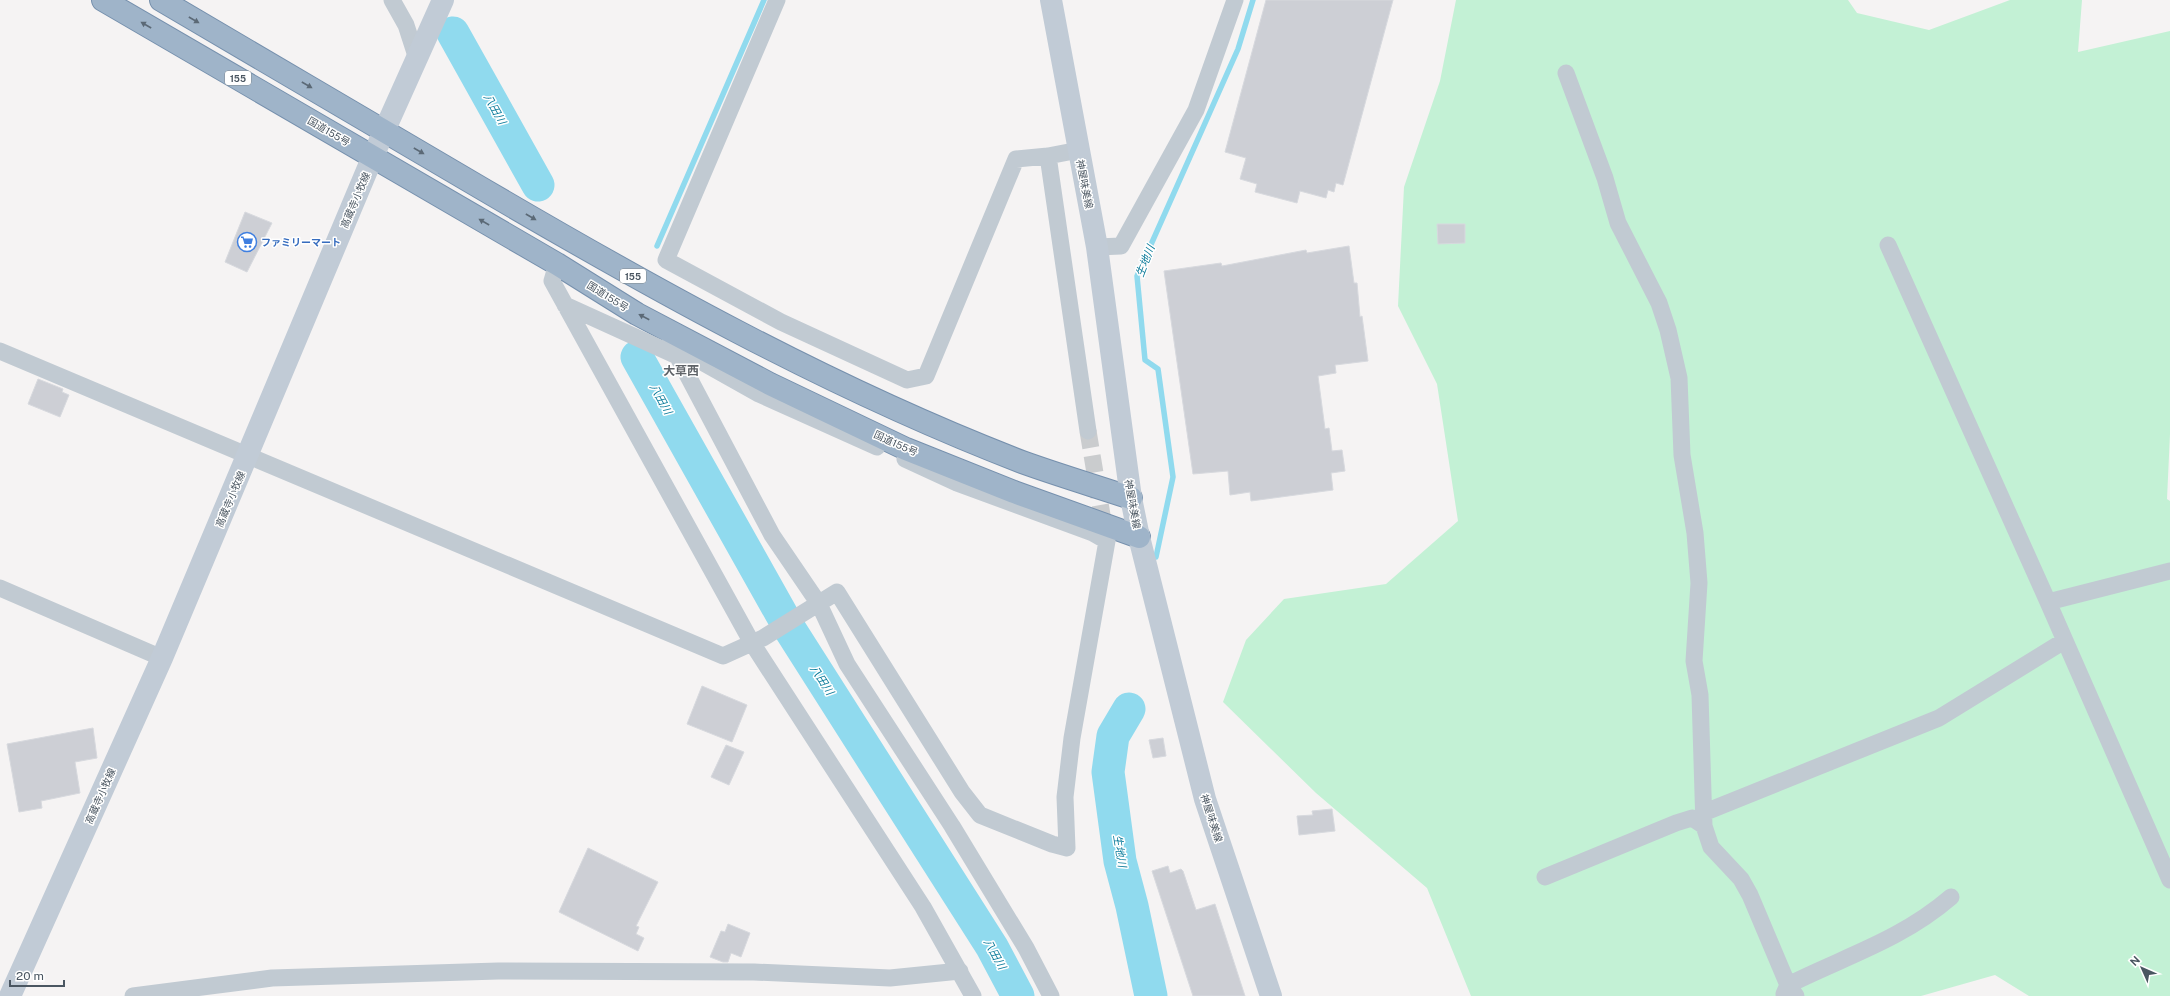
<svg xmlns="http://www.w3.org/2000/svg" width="2170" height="996" font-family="'Public Sans','Noto Sans JP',sans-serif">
<rect width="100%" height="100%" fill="#f5f3f3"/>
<path fill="#c3f1d5" d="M1456,0H1848L1857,13L1929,30L2010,0H2082L2078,52L2170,31V434L2167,499L2170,501V996H2029L1995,975L1921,996H1471L1427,888L1316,793L1223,702L1246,640L1284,599L1386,584L1458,521L1437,384L1398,306L1404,187L1440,81Z"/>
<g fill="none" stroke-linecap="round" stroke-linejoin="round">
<path stroke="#90daee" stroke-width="5.5" d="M657,246L764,0
M1156,557L1173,477L1158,369L1145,360L1137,276L1238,49L1253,0"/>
<path stroke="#90daee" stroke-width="33" d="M453,33L538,185
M637,357L791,631L992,947L1018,996
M1129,709L1113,736L1108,772L1120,861L1132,906L1151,996"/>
</g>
<path fill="#cdcfd5" stroke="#d7d9de" d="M1266,0H1393L1343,185L1336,183L1334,192L1328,190L1326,198L1300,191L1297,203L1255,192L1257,184L1240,179L1246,158L1225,152Z
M245,212L272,223L247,272L225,262Z
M1437,224H1465V243L1438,244Z
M1349,246L1354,283H1357L1360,317L1362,316L1368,361L1335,365L1336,373L1318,376L1325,429L1329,428L1332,451L1342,450L1345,471L1331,473L1333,490L1251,501L1250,492L1230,495L1228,471L1193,474L1164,271L1221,263L1222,266L1306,250L1307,253Z
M38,379L63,389L62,392L69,395L60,417L28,404Z
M702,686L747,705L732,742L687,724Z
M93,728L97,758L75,762L80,793L41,801L42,808L19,812L7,744Z
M1163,738L1166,756L1153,758L1149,740Z
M726,745L744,752L729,785L711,777Z
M1332,809L1335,831L1299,835L1297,816L1313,815L1312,811Z
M588,848L658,882L636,926L639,927L636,934L644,938L638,951L559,912Z
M1168,866L1170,873L1181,869L1183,871L1196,910L1215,904L1245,996H1193L1152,871Z
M728,924L750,933L741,957L731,953L728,962H723L710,957L721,931L725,932Z"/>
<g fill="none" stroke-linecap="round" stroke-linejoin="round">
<path stroke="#caccce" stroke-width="17" stroke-dasharray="17 8" stroke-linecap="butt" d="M1088,431L1105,533"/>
<g stroke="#7690ad" stroke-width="24">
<path id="trunk" d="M103,0L557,264L637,314L770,384L906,449L1014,492L1139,537
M161,0C262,59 363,119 464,178C644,284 827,387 1022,462C1058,475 1095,486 1131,498"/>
</g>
<path stroke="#c1cad2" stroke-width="17" d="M392,0L406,25L417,59
M777,0L666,260L781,322L907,380L926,376L1016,159L1048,156L1079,150
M1566,73L1605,178L1618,223L1659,303L1668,330L1679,378L1682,455L1695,533L1699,583L1694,661L1700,695L1704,826L1711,847L1741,879L1750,895L1788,985L1796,996
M1048,156L1088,431
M1888,245L2048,602L2170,880
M1097,247L1121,246L1196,110L1235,0
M557,264L552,281L752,643L923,907L973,996
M565,305L675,355
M670,342L772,535L819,604L847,664L952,826L1026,948L1051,996
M670,344L759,394L877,447
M0,351L723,656L763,638L837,592L962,792L980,815L1052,844L1067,848L1065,797L1072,738L1107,541L1093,533L957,483L905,459
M0,588L162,658
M2048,602L2170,571
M1703,813L1939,718L2064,641
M1545,877L1676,823L1692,818L1704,826
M1784,994L1788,985C1846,956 1901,940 1951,897
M133,996L272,978L498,971L754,972L890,978L960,971"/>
<path stroke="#c1cbd6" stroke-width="22" d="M1051,0L1097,247L1131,498L1139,537L1205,799L1271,996
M10,996L162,658L373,156L443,0"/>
<use href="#trunk" stroke="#9fb4c9" stroke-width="22"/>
</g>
<defs><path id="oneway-solid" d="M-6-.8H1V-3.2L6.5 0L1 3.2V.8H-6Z"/></defs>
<g fill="#5b6976">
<use href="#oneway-solid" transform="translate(194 20) rotate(30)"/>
<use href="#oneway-solid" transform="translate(146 25) rotate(-150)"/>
<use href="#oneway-solid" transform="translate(307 85) rotate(30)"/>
<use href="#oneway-solid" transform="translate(419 151) rotate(30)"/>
<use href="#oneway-solid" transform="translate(531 217) rotate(30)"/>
<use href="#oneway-solid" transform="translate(484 222) rotate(-150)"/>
<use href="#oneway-solid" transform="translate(644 317) rotate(-152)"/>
</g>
<defs>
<g id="supermarket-ring" transform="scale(1)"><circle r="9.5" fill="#fff" stroke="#3f7fe0" stroke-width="1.5"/><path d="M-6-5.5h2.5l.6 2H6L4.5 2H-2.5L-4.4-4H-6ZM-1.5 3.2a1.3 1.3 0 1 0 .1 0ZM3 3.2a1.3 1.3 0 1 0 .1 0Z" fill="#3f7fe0"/></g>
</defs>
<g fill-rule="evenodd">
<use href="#supermarket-ring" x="247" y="242"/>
</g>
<g text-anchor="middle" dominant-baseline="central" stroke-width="3" stroke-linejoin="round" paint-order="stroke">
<g fill="#fff" stroke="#808990" stroke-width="1">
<rect x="225" y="71" width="26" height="14" rx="3"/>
<rect x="620" y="269" width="26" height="14" rx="3"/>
</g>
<g font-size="9" font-weight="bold" fill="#4a5661">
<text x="238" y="78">155</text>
<text x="633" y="276">155</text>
</g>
<g font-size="10" fill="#4a5661" stroke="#fff">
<text transform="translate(329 131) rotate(30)">国道155号</text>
<text transform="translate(1085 184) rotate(79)">神屋味美線</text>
<text transform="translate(355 200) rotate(-67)">高蔵寺小牧線</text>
<text transform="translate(608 296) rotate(32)">国道155号</text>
<text transform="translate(896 443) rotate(24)">国道155号</text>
<text transform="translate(230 499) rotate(-67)">高蔵寺小牧線</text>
<text transform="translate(1133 504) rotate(80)">神屋味美線</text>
<text transform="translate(100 796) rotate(-66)">高蔵寺小牧線</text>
<text transform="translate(1212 818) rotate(72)">神屋味美線</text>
</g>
<g font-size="10" font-weight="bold" fill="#366cbe" stroke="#fff" text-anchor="start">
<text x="261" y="242">ファミリーマート</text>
</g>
<g font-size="11" font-style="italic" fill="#0c7c9b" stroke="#fff">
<text transform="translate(495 109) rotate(61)">八田川</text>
<text transform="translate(1145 261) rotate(-69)">生地川</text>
<text transform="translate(661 399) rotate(61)">八田川</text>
<text transform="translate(822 680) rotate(57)">八田川</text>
<text transform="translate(1120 851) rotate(81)">生地川</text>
<text transform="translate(995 954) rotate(61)">八田川</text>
</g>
<g font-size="12" font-weight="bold" fill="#5f6368" stroke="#fff">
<text x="681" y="371">大草西</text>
</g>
</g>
<g transform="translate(2142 968) rotate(315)" stroke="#ffffff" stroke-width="3" paint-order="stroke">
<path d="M0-3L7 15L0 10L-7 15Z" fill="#4a5661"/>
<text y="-6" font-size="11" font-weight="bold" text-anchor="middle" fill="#4a5661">N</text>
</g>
<path d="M10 980v6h54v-6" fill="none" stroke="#4a5661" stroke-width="2"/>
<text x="16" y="980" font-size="12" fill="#4a5661" stroke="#ffffff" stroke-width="3" paint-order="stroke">20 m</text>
</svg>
